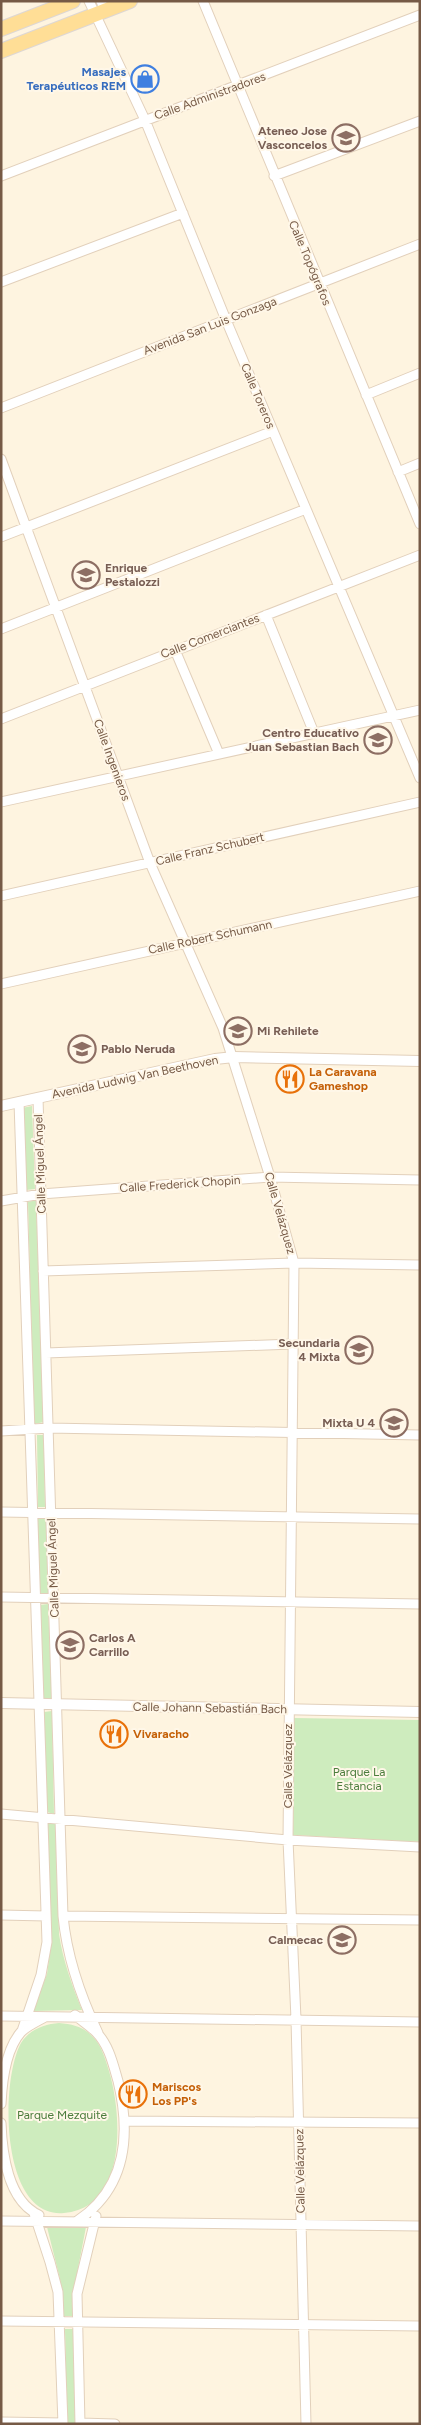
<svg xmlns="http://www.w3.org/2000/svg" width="421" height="2425" font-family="Figtree,sans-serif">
<rect width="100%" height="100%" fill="#fef4e0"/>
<path fill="#ceecbe" d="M32,1106L35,1189L26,1190L22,1108Z
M36,1200L44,1422L34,1424L28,1202Z
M37,1435H44L45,1507H38Z
M36,1519H46L49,1595H39Z
M48,1604L52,1701H43L40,1605Z
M52,1711L54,1814L47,1812L44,1712Z
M294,1718L420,1720V1842L293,1835Z
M47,1822L56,1823L59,1934C63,1961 72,1985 82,2010L33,2011L47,1974L50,1952Z
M59,2023C71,2024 81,2026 90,2034C101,2043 105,2058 109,2071C122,2114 128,2208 64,2213C0,2219 0,2081 21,2043C29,2030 44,2024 59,2023Z
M47,2227H86L73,2294V2316H63L60,2279Z
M65,2329H75L77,2424H67Z"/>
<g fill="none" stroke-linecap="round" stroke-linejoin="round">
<g stroke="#e2d0bb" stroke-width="11">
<path id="minor" d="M89,1L145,120L226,320L420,778
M101,1L105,11
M203,1L420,524
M1,176L420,15
M274,176L420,121
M1,282L183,213
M366,395L420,373
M1,408L420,244
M1,459L150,863L223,1028L270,1177L294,1263L288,1840L296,2019L306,2424
M398,472L420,463
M1,537L273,431
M266,615L314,733
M1,629L306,509
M175,650L219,754
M1,719L420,555
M1,802L420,710
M1,896L420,802
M1,984L420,891
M38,1098L63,1916C67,1958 80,1995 98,2033
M19,1102L47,1942L41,1975L22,2031
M1,1201L41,1194L270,1177L420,1180
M43,1271L294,1263L420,1265
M46,1353L293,1344
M1,1431L49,1428L420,1435
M1,1512L420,1519
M1,1597L420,1604
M1,1814L288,1840L420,1847
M1,1915L46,1916
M63,1916L420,1920
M75,2015C82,2021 90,2026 96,2032C109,2045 113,2064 118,2081C131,2135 127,2188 77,2221
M1,2016L420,2022
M1,2104C2,2082 6,2049 21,2032C27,2026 38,2021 45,2017
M125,2121L420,2123
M1,2123C2,2153 8,2201 39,2215
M34,2213L50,2262L58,2292L63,2424
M1,2221L420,2226
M1,2321L420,2326
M1,2422L63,2423
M80,2423L115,2424
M80,2424L77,2294L96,2216"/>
</g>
<g stroke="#e2d0bb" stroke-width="12">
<path id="tertiary" d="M1,1106L215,1059L234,1057L420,1061
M1,1703L420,1712"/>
</g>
<g stroke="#ded7d3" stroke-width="16">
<path id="primary" d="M1,29L73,1
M1,51L130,1"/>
</g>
<use href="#minor" stroke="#fff" stroke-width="9"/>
<use href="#tertiary" stroke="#fff" stroke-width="10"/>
<use href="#primary" stroke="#ffde96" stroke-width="14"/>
</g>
<defs>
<g id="shop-ring" transform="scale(1.4375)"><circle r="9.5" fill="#fff7e8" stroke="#3f7fe0" stroke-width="1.5"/><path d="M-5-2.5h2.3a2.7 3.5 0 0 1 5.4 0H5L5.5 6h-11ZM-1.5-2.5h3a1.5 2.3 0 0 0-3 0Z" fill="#3f7fe0"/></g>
<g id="school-ring" transform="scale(1.4375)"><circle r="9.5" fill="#fff7e8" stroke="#8d6e63" stroke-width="1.5"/><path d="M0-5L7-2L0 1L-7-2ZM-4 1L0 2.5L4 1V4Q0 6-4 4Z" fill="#8d6e63"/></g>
<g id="restaurant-ring" transform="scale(1.4375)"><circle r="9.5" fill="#fff7e8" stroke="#e8710a" stroke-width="1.5"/><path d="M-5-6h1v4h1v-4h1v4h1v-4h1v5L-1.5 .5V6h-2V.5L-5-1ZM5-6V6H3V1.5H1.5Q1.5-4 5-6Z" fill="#e8710a"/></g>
</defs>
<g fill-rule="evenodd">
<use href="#shop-ring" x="145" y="79"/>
<use href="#school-ring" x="346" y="138"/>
<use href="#school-ring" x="86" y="575"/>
<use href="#school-ring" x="378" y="740"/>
<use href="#school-ring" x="238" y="1031"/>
<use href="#school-ring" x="82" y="1049"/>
<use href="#restaurant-ring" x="290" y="1079"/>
<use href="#school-ring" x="359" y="1350"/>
<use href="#school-ring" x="394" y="1423"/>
<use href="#school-ring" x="70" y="1645"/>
<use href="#restaurant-ring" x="114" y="1734"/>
<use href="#school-ring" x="342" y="1940"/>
<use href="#restaurant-ring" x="133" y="2094"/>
</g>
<g text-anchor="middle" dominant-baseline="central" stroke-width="4" stroke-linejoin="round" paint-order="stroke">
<g font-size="12" font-weight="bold" fill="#366cbe" stroke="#fff7e8" text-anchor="end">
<text x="126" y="72">Masajes<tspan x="126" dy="14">Terapéuticos REM</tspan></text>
</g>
<g font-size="12" fill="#765a46" stroke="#fff7e8">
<text transform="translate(210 96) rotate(-20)">Calle Administradores</text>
<text transform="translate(310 263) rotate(67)">Calle Topógrafos</text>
<text transform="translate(210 326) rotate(-21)">Avenida San Luis Gonzaga</text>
<text transform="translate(258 396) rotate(67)">Calle Toreros</text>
<text transform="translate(210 636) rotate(-21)">Calle Comerciantes</text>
<text transform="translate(112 760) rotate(70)">Calle Ingenieros</text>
<text transform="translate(210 849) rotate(-13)">Calle Franz Schubert</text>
<text transform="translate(210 937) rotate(-12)">Calle Robert Schumann</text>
<text transform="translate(135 1077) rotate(-12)">Avenida Ludwig Van Beethoven</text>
<text transform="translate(40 1164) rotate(-92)">Calle Miguel Ángel</text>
<text transform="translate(180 1184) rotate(-4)">Calle Frederick Chopin</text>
<text transform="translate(280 1213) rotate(74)">Calle Velázquez</text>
<text transform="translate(53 1568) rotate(-92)">Calle Miguel Ángel</text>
<text transform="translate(210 1708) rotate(1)">Calle Johann Sebastián Bach</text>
<text transform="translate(288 1766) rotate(-90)">Calle Velázquez</text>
<text transform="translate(300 2171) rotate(-91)">Calle Velázquez</text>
</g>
<g font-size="12" font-weight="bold" fill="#785e54" stroke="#fff7e8" text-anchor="end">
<text x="327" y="131">Ateneo Jose<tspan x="327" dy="14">Vasconcelos</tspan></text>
<text x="105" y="568" text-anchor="start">Enrique<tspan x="105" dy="14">Pestalozzi</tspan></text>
<text x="359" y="733">Centro Educativo<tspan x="359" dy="14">Juan Sebastian Bach</tspan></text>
<text x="257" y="1031" text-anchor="start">Mi Rehilete</text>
<text x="101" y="1049" text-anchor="start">Pablo Neruda</text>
<text x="340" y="1343">Secundaria<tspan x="340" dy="14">4 Mixta</tspan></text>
<text x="375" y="1423">Mixta U 4</text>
<text x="89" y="1638" text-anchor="start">Carlos A<tspan x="89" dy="14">Carrillo</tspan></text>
<text x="323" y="1940">Calmecac</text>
</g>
<g font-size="12" font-weight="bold" fill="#c56008" stroke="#fff7e8" text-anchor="start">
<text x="309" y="1072">La Caravana<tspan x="309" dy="14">Gameshop</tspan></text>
<text x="133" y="1734">Vivaracho</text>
<text x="152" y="2087">Mariscos<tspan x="152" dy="14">Los PP's</tspan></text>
</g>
<g font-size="12" fill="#4c7d3d" stroke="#fff7e8">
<text x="359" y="1772">Parque La<tspan x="359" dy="14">Estancia</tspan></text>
<text x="62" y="2115">Parque Mezquite</text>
</g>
</g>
<rect width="421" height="2425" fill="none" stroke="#765a46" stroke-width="5"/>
</svg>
